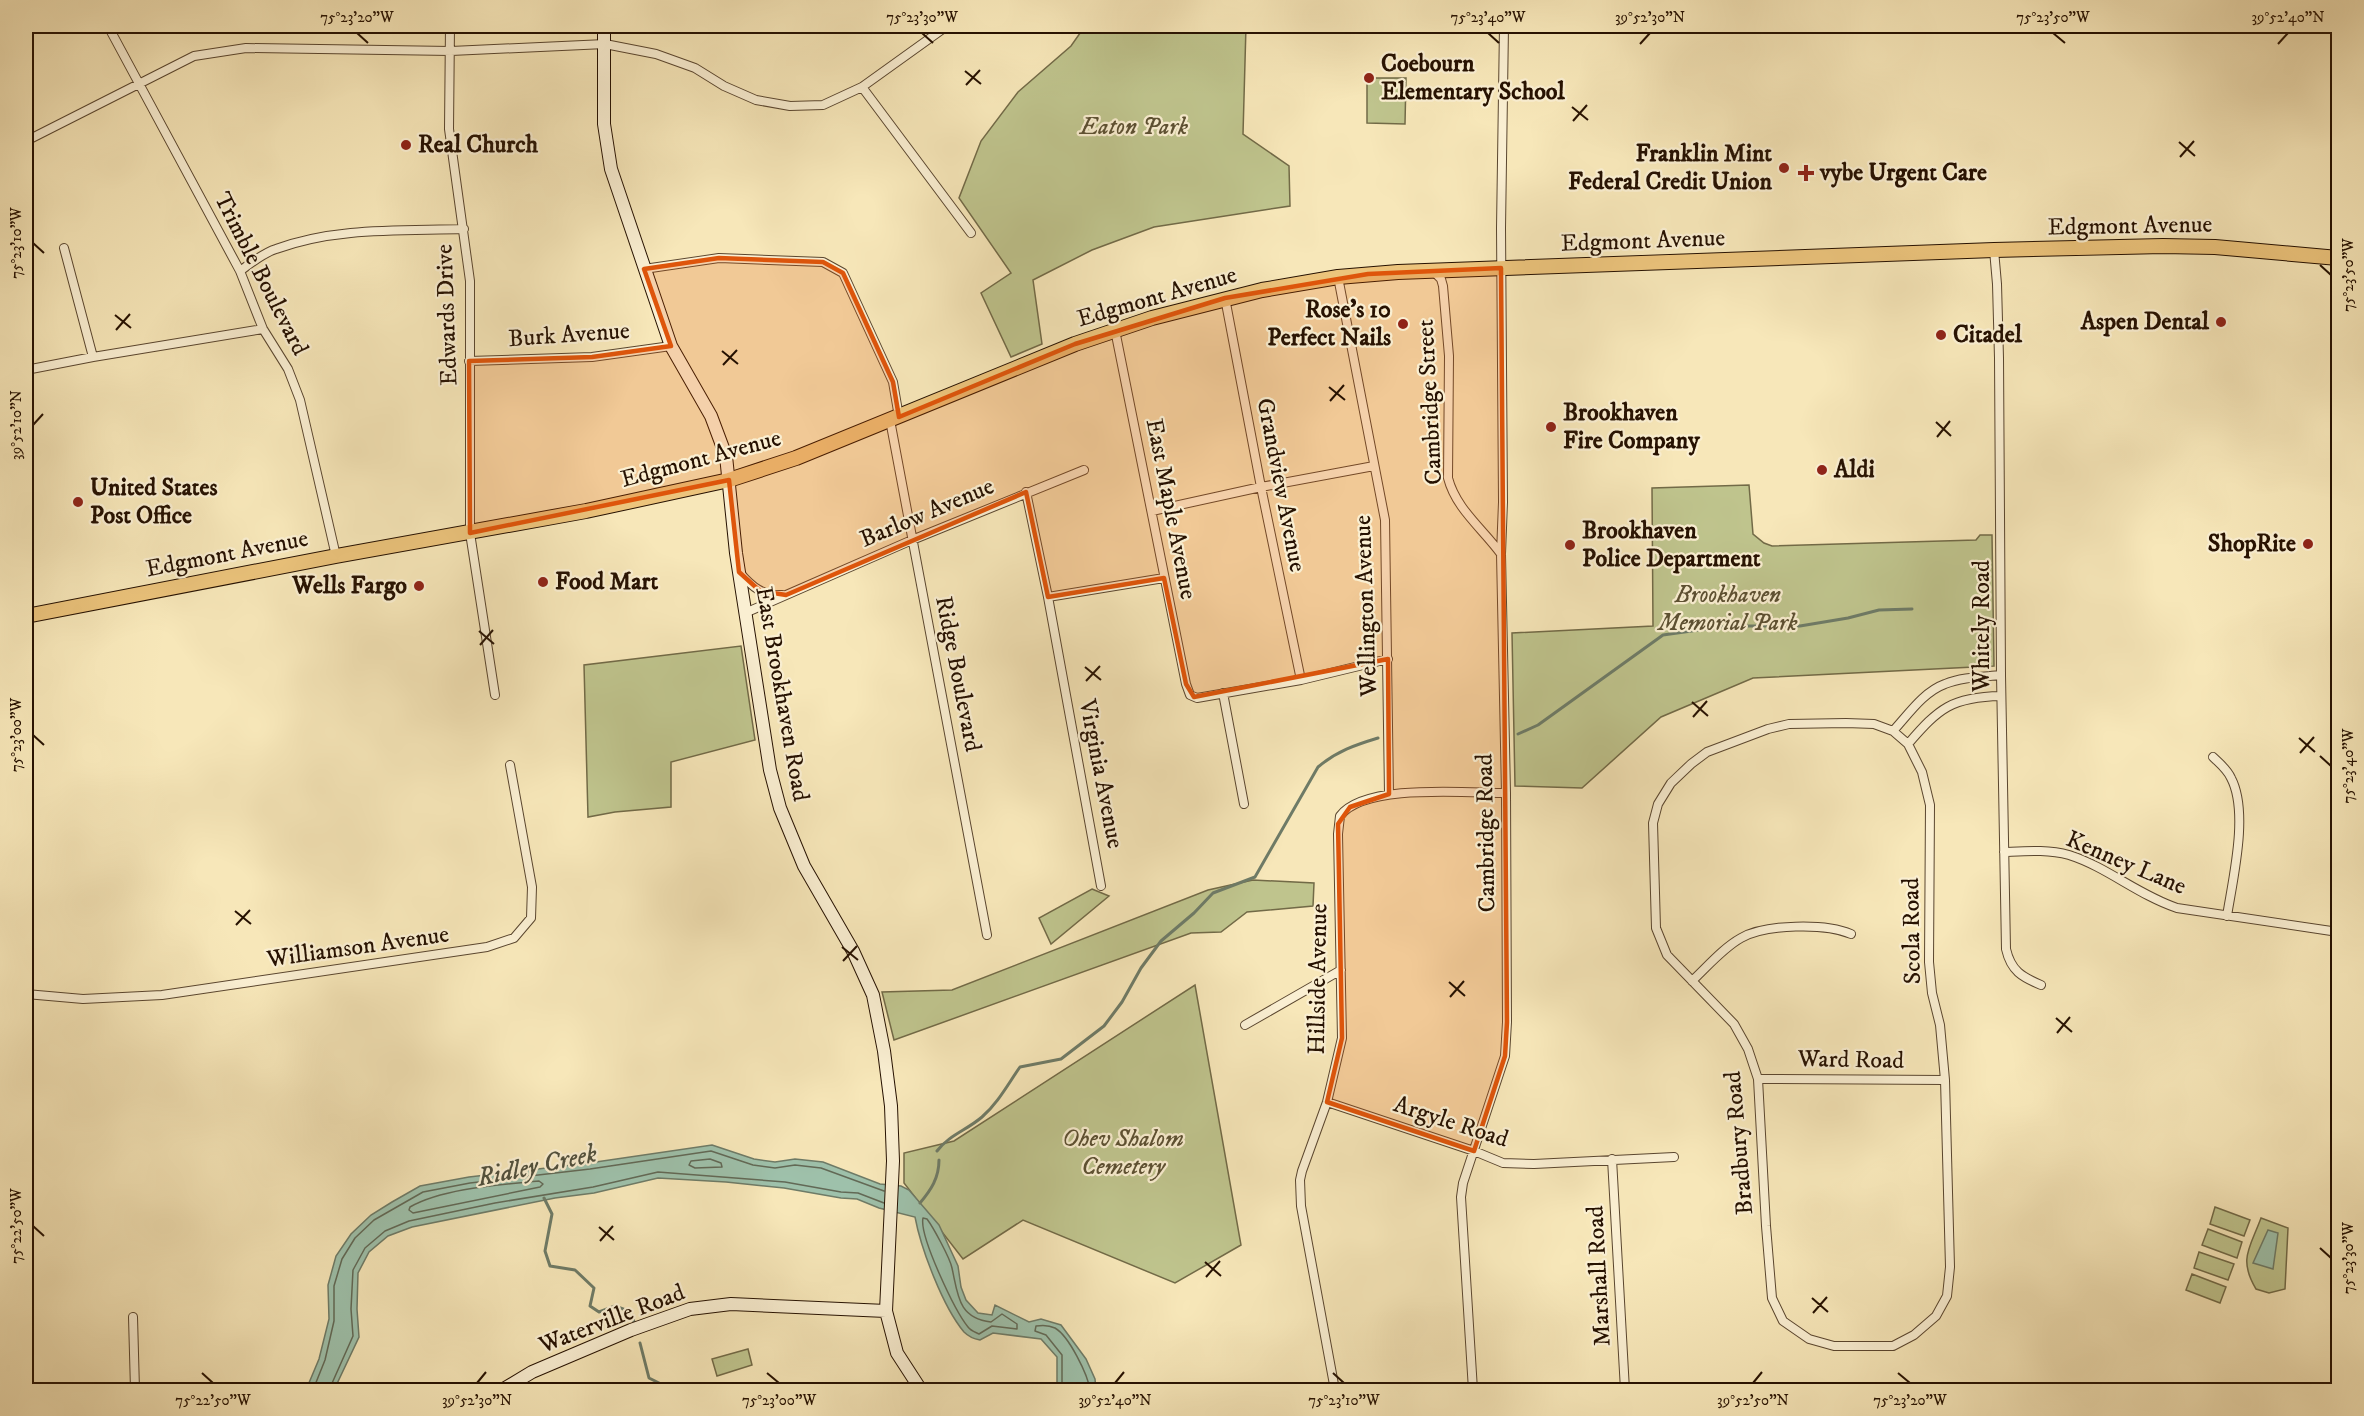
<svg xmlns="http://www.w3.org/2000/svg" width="2364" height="1416" font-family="'IM FELL DW Pica',serif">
<rect width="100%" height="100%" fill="#f7e7b9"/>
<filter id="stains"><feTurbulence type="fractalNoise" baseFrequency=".00333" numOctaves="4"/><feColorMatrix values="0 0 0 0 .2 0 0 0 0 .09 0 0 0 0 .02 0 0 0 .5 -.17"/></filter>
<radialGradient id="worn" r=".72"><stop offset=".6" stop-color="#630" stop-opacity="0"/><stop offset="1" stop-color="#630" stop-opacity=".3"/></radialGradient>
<path fill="#bfc48d" stroke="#726a47" stroke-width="1.5" d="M1085,26H1246L1243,134L1289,166L1290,206L1154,227L1092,250L1033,280L1042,344L1011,357L981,293L1011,273L959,198L981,141L1018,92L1071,46Z
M1367,78H1406L1405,124L1367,123Z
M1749,485L1753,534L1764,543L1772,546L1976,540L1980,535H1992L1994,666L1753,678L1661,717L1582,788L1515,786L1512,633L1653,626L1652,488Z
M741,646L755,740L671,762V807L615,812L588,817L584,665Z
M1253,880L1314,883L1313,906L1247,912L1221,932L1191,933L894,1040L882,992L952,990L1208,890Z
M1092,889L1109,896L1051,944L1039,918Z
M1195,985L1241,1245L1175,1283L1023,1220L963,1259L904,1183V1153L954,1141Z
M2215,1207L2250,1220L2244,1236L2210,1224Z
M2261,1218L2288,1228L2285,1289L2269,1293L2256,1289C2238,1259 2250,1248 2261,1218Z
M2208,1229L2242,1242L2237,1258L2202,1245Z
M2199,1252L2234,1264L2228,1280L2194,1268Z
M2192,1274L2226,1287L2220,1303L2186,1290Z
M748,1349L752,1365L717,1376L712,1359Z"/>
<path fill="#9ec1ab" stroke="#6e7b67" stroke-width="1.5" d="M712,1145L754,1159L775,1162L795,1159L823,1162L880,1184L901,1186L909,1190L939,1225L958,1266L961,1287L966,1300L978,1313L992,1315L995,1305L1029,1322L1041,1319L1061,1325L1086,1359L1095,1379L1096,1390H1057V1357L1041,1339L993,1333L980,1340C974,1339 968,1336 964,1332C943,1307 921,1249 915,1217L879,1208L857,1199L841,1198L784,1188L726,1182L658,1178L594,1193L555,1198L412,1227L388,1236L369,1252L358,1273L357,1309L359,1337L334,1390H306L319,1359L329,1319L328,1285L336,1256L351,1234L371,1215L392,1202L420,1186L469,1177L589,1163Z
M2268,1230L2278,1233L2273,1269L2253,1263Z"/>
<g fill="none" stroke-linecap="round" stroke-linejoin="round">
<path stroke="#626956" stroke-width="1.5" d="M710,1159L721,1163L722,1167L695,1168L689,1165L691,1161Z
M539,1181L543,1184L540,1187L413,1213L409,1210L410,1207C444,1188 500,1185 539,1181Z
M923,1218L927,1219C933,1227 950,1258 952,1268C958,1295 958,1318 991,1322L1002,1314L1017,1324V1329L992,1326L979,1334C975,1332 971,1331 968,1327C955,1311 919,1236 923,1218Z
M313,1390L325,1360L334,1321V1286L342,1259L355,1238L374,1220L423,1192L470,1183L590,1169L711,1151L753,1165L775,1168L795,1165L821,1168L884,1191
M329,1390L353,1336L351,1309L353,1270L365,1248L385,1231L409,1221L495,1203L593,1187L658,1172L785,1182L841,1192L858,1193L884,1203
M1062,1390V1355L1046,1335L1035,1331L1036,1326C1042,1325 1049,1325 1055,1328C1069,1336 1088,1375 1090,1390"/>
<path stroke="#6e7b67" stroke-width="3" d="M1518,734L1538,725L1663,635L1727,626H1800L1848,618L1879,610L1912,609
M937,1151C949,1135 967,1130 982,1117C998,1103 1008,1084 1020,1067L1061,1059L1104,1026L1122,1002L1141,968L1161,941L1194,913L1213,893L1255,877L1318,767C1337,751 1355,745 1378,738
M544,1198L552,1214L545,1251L550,1266L575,1270L594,1288L590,1306L599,1312L615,1306L631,1312L634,1322
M920,1203C931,1190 939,1178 939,1160
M640,1343L649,1378L673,1390"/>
<g stroke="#5a462f" stroke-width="10">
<path id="street" d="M108,26L240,271L263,329L288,369L300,400L336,556
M450,26L449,129L470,281V533L495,695
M862,87L971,233
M26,141L194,56L246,48L451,51L605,44L656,54L695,68L724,86L756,100L790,106L823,105L862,87L947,26
M64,248L93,357
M1994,250L1997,284L1999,358L2001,675L2006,949C2011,971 2022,977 2041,985
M644,269L719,258L823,262L843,273L893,382L899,417
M240,271C251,263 263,253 276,249C335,227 401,231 464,229
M1433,271L1441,279L1443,286L1449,356L1448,478C1456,509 1483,529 1501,554
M1338,277L1385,520L1389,794
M1225,298L1261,487L1301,680
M1115,330L1186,684L1190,695L1197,698L1301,680L1388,659
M469,361L592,357L671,346
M26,370L93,357L263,329
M890,420L987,935
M1026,492L1048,597L1101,886
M1152,511L1261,487L1374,466
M740,573C752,587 763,596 782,595
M1048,597L1164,578
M745,613L912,540L1084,470
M1223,693L1244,804
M1846,723L1874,724L1893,731L1908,744L1922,772L1930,805L1929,962L1932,993L1940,1025L1945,1080L1950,1267L1947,1296L1936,1316L1914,1335L1893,1346H1834L1809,1339L1783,1321L1772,1298L1766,1226L1758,1079L1748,1049L1734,1024L1667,955L1656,928L1653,823L1658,804L1671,783L1691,764L1707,752L1768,729L1789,724Z
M1893,731C1908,715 1923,692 1945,684C1962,677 1982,677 2001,675
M1908,744C1939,708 1952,697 2001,696
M2213,757C2219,763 2227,769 2231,778C2249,812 2233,878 2227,916
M2004,852C2026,851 2048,849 2069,855C2107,867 2138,895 2177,908L2338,932
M1692,981C1707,967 1723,948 1741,938C1766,924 1825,923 1851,934
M26,994L83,999L162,995L487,947L514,938L531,918L532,887L510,765
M1245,1025L1341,970
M1758,1079L1945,1080
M1327,1102L1474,1151L1503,1163L1534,1164L1674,1157
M1612,1159L1625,1390
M133,1317L135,1390
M1335,1390L1301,1206L1300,1180L1302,1171L1327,1102L1342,1038L1338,834L1340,816C1364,783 1467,793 1506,793
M1473,1390L1461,1197L1463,1183L1505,1056L1507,1022L1506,793L1501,554L1503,502L1501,228L1504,26"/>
</g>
<g stroke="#261101" stroke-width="14">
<path id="secondary" d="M604,26V124L611,169L671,346L711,416L726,456L736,553L770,770L780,808L804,866L853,951L873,995L884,1051L891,1106L893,1161L886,1311L897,1353L921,1390
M502,1390L532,1372L631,1330L690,1309L731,1304L886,1311"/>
</g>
<g stroke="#261101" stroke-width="16">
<path id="primary" d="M26,616L336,556L586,511L729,480L796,458L1075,344L1152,318L1262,290L1338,277L1398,272L1994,250L2163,246L2215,247L2338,258"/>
</g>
<use href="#street" stroke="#faefd2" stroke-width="8"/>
<use href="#secondary" stroke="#faefd2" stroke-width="12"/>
<use href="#primary" stroke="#ecc47c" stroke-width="14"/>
</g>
<path fill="#de550b" fill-opacity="0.2" stroke="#de550b" stroke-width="4.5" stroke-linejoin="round" d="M719,258L823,262L843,273L893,382L899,417L1075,344L1225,298L1368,274L1501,268L1507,1022L1505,1056L1474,1151L1327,1102L1342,1038L1338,824L1350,807L1389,794L1388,659L1194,697L1186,684L1164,578L1048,597L1026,492L786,595L760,591L739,572L729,480L470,533L469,361L592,357L671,346L644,269Z"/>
<path fill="none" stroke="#261101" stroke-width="2" d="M357,33L368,43M922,33L933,43M1488,33L1499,43M2053,33L2065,43M1640,44L1650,33M2278,44L2288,33M965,71L981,84M966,85L980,70M1572,107L1588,120M1573,121L1587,105M2179,142L2195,156M2180,157L2194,141M33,243L44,253M2320,265L2331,275M115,315L131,328M116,330L130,314M722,351L738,364M723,365L737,350M1329,387L1345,400M1330,401L1344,385M1936,422L1951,436M33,425L43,414M1937,437L1950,421M479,631L494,644M480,645L493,630M1085,667L1101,680M1086,681L1100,666M1692,702L1708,716M1693,717L1707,701M33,735L44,745M2299,738L2315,752M2300,753L2314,737M2320,756L2331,766M235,911L251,924M236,925L250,910M842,947L858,960M843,961L857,946M1449,982L1465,996M1450,997L1464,981M2056,1018L2072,1032M2057,1033L2070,1017M33,1226L44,1236M599,1227L614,1240M600,1241L613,1226M2320,1248L2331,1258M1205,1262L1221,1276M1206,1277L1220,1261M1812,1298L1828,1312M1813,1313L1827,1297M202,1373L213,1383M767,1373L779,1383M1333,1373L1344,1383M1898,1373L1910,1383M477,1383L486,1372M1115,1383L1124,1372M1753,1383L1762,1372"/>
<g fill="#8f2418" stroke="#faefd2" stroke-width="2">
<circle cx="1369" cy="78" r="6"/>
<circle cx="406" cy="145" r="6"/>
<circle cx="1784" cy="168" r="6"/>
<path d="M1803 164h6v6h6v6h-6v6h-6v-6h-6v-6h6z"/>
<circle cx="2221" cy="322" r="6"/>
<circle cx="1403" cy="324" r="6"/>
<circle cx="1941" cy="335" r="6"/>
<circle cx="1551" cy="427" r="6"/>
<circle cx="1822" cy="470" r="6"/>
<circle cx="78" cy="502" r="6"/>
<circle cx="2308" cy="544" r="6"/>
<circle cx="1570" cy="545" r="6"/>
<circle cx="543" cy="582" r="6"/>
<circle cx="419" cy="586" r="6"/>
</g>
<g text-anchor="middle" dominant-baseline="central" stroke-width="4.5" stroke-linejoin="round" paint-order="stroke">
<g font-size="24" font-weight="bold" fill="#261101" stroke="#faefd2" text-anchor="start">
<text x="1381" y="64">Coebourn<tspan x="1381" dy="28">Elementary School</tspan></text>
<text x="418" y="145">Real Church</text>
<text x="1772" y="154" text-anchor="end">Franklin Mint<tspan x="1772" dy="28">Federal Credit Union</tspan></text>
<text x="1820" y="173">vybe Urgent Care</text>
<text x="1391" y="310" text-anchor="end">Rose's 10<tspan x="1391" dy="28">Perfect Nails</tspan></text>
<text x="2209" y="322" text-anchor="end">Aspen Dental</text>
<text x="1953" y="335">Citadel</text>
<text x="1563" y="413">Brookhaven<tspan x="1563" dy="28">Fire Company</tspan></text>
<text x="1834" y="470">Aldi</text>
<text x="90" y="488">United States<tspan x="90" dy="28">Post Office</tspan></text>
<text x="1582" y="531">Brookhaven<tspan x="1582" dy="28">Police Department</tspan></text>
<text x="2296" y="544" text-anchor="end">ShopRite</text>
<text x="555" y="582">Food Mart</text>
<text x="407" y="586" text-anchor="end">Wells Fargo</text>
</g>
<g font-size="24" font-style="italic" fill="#5c5032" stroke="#faefd2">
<text x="1134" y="127">Eaton Park</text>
<text x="1728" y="595">Brookhaven<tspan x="1728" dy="28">Memorial Park</tspan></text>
<text x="1123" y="1139">Ohev Shalom<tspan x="1123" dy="28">Cemetery</tspan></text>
</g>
<g font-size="24" fill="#261101" stroke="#faefd2">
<text transform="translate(2130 226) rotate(-1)">Edgmont Avenue</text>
<text transform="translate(1643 241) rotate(-2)">Edgmont Avenue</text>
<text transform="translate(261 274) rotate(63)">Trimble Boulevard</text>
<text transform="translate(1157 297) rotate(-16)">Edgmont Avenue</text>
<text transform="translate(447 315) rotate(-92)">Edwards Drive</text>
<text transform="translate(569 335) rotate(-4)">Burk Avenue</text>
<text transform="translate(1430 402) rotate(-93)">Cambridge Street</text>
<text transform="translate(701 459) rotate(-15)">Edgmont Avenue</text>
<text transform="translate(1281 485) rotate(79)">Grandview Avenue</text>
<text transform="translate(1171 509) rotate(79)">East Maple Avenue</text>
<text transform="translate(927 513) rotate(-23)">Barlow Avenue</text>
<text transform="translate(227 554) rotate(-11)">Edgmont Avenue</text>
<text transform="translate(1366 606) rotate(-92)">Wellington Avenue</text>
<text transform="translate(1982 626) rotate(-90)">Whitely Road</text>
<text transform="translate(958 674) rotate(79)">Ridge Boulevard</text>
<text transform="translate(782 694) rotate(80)">East Brookhaven Road</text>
<text transform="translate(1101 774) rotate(79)">Virginia Avenue</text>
<text transform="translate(1486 833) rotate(-91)">Cambridge Road</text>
<text transform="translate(2126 863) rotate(23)">Kenney Lane</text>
<text transform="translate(1912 931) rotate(-91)">Scola Road</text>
<text transform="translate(358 947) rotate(-8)">Williamson Avenue</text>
<text transform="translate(1318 979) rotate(-89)">Hillside Avenue</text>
<text transform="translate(1851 1060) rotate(1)">Ward Road</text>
<text transform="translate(1451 1122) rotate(18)">Argyle Road</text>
<text transform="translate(1739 1143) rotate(-95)">Bradbury Road</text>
<text transform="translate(1599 1276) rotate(-93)">Marshall Road</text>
<text transform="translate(612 1319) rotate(-21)">Waterville Road</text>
</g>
<g font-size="26" font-style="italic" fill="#504f3c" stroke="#faefd2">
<text transform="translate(537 1166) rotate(-12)">Ridley Creek</text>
</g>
</g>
<rect width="2364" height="1416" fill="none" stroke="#f7e7b9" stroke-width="66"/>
<rect x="33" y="33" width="2298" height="1350" fill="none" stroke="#261101" stroke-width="2"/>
<g font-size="15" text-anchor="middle" fill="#261101">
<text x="357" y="22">75°23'20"W</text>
<text x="922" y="22">75°23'30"W</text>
<text x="1488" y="22">75°23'40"W</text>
<text x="1650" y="22">39°52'30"N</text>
<text x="2053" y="22">75°23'50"W</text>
<text x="2288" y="22">39°52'40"N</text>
<text transform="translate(16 243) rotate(-90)" y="5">75°23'10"W</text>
<text transform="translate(2348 275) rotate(-90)" y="5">75°23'50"W</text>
<text transform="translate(16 425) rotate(-90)" y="5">39°52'10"N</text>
<text transform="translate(16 735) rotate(-90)" y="5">75°23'00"W</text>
<text transform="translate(2348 766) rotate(-90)" y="5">75°23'40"W</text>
<text transform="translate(16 1226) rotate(-90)" y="5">75°22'50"W</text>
<text transform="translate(2348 1258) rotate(-90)" y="5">75°23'30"W</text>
<text x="213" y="1405">75°22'50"W</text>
<text x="477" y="1405">39°52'30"N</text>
<text x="779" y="1405">75°23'00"W</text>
<text x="1115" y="1405">39°52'40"N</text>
<text x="1344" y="1405">75°23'10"W</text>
<text x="1753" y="1405">39°52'50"N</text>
<text x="1910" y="1405">75°23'20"W</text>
</g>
<rect width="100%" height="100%" filter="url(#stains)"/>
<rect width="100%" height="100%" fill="url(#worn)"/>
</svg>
